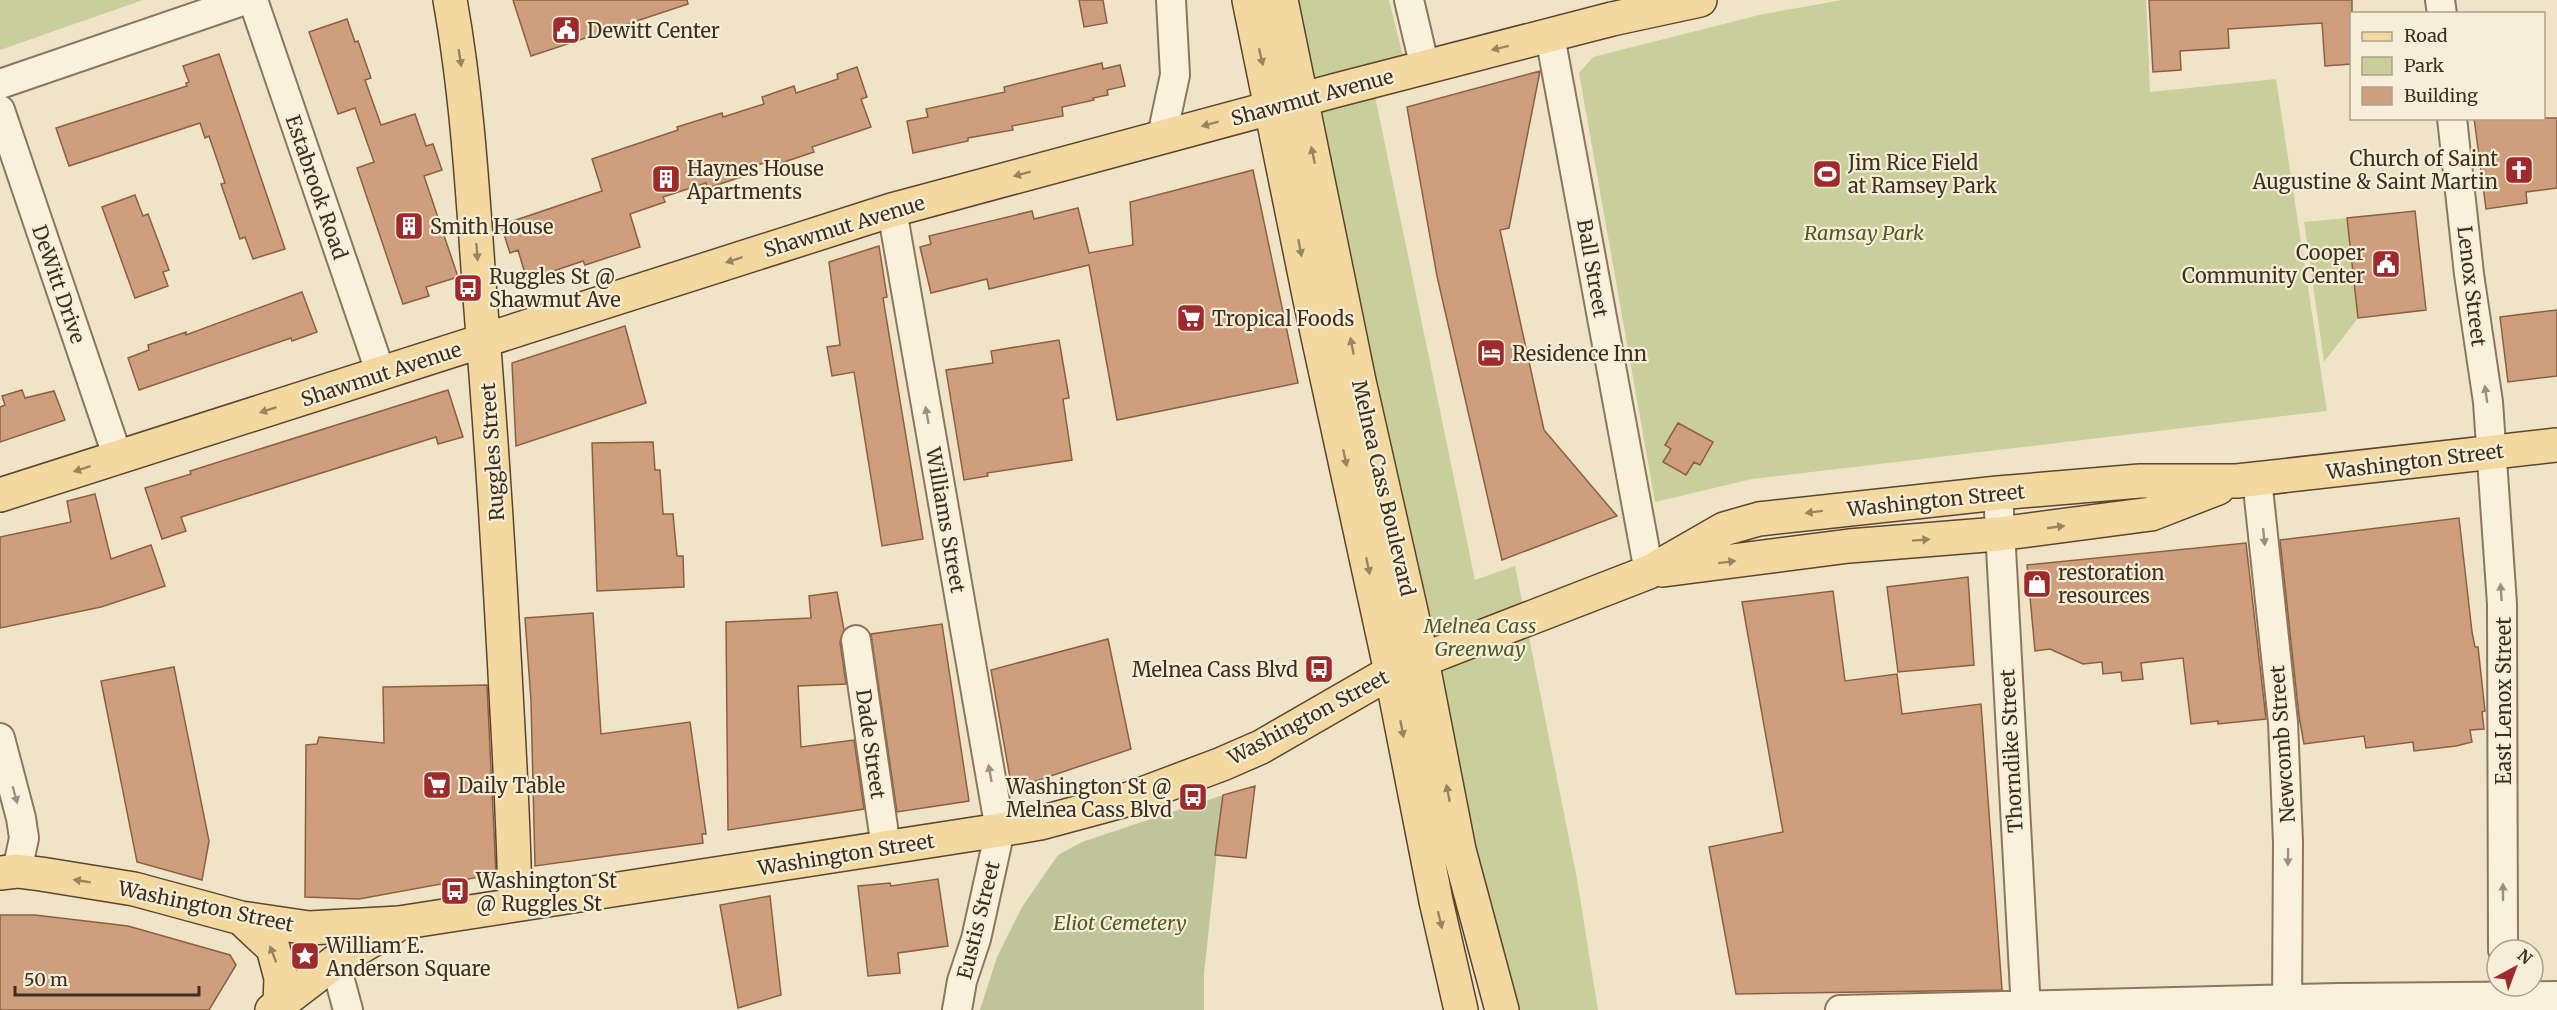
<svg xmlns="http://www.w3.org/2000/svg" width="2557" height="1010" font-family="Merriweather,serif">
<rect width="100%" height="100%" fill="#f0e4c8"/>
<path fill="#c9cf9b" d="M0,0H143L0,50Z
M1294,0H1389L1411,88L1375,96L1475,580L1515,566L1577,879L1598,1010H1518L1492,922Z
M1842,0H2146L2150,92L2276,79L2327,411L1752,479L1655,502L1579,73L1593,57L1759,15Z
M2347,218L2358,318L2324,362L2304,222Z"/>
<path fill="#bfc49a" d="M1223,795L1204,974V1010H980L997,957L1022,907L1058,855L1082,842Z"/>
<path fill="#cf9f7d" stroke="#8d5f41" stroke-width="1.5" d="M513,0H687L688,4L531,56Z
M1079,0H1103L1107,23L1084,27Z
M2149,0H2352V64L2325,66L2322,23L2228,29L2229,48L2180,51L2181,70L2153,72Z
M347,19L355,42L358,41L371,78L365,80L381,125L415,114L426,146L433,144L442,170L424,176L458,277L426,287L429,296L403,304L357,168L374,162L355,108L338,114L309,32Z
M219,54L285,249L253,259L245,237L240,239L221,184L225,183L209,136L205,138L200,123L69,166L56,128L187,86L186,83L189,82L183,66Z
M1102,63L1103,69L1120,65L1125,86L1107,90L1108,95L1093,98L1094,100L1062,107L1063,116L1012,126L1013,130L968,138V141L913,153L907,121L928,117L926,109L1005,92L1004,87Z
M857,67L867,97L861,99L871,127L812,147L814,152L781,163L779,158L742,170L744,176L708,188L706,183L663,197L665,202L630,214L640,247L585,265L583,261L527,280L518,250L510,253L501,225L602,191L592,159L678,130L677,127L722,113L723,117L764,104L762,97L794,86L796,93L838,79L837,74Z
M1540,71L1509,228L1500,230L1544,430L1617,516L1502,560L1437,276L1407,107Z
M2474,118H2557V188L2526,192L2527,203L2486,209Z
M1253,170L1298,383L1117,420L1089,265L989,289L987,279L931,293L920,247L931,244L929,236L1032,211L1034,219L1078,208L1089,253L1133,245L1130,202Z
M135,195L143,216L148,214L169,270L163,272L168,286L135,298L102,207Z
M2415,211L2426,310L2358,318L2347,218Z
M879,246L887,297L883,298L923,539L882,546L854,372L832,376L827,347L840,345L829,262Z
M302,292L317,332L292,341L291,338L139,390L128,358L149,350L148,345L186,332V335Z
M2557,310V376L2508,382L2500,317Z
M625,326L646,403L516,446L512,363Z
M1059,340L1069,398L1063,399L1072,460L987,473L988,476L964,480L946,370L993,363L991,351Z
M22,390L25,398L54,391L65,420L0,442V407L5,405L2,396Z
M448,390L463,437L438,444L436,437L181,517L186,531L162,539L145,488L191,474L190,471Z
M1678,423L1713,442L1700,465L1694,462L1686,475L1663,462L1671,449L1665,445Z
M653,442L655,470H660L663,514H673L677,556H683L684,587L597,591L592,443Z
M95,494L111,559L151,545L165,586L101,607L0,628V537L71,522L67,501Z
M2459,518L2472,632L2475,647H2478L2485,711L2482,712L2484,729L2470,730L2472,742L2456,746L2414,751L2413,742L2366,748L2364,736L2304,744L2299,716L2280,540Z
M2246,543L2266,719L2218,724V721L2191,724L2183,658L2141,663L2143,679L2122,681L2121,672L2103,674L2102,662L2083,664L2050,649L2035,651L2027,565Z
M1968,577L1974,665L1898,672L1887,587Z
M1833,591L1845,681L1897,674L1902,714L1981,704L2002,990L1736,994L1709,847L1783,832L1742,602Z
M837,592L844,630L840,642L846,684L798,686L801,747L854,740L864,809L728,830L726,622L811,618L809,596Z
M593,613L601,734L690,722L706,834H702L703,843L535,866L531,701L525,618Z
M942,624L969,801L897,812L871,634Z
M1108,639L1131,749L1012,789L991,670Z
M174,667L209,841L202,880L137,862L101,681Z
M487,685L496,874L359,899L305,897L306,745L317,744L319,737L384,743L383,687Z
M1255,786L1246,858L1215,855L1223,795Z
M938,879L948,946L898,953L900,973L868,976L858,886L890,883L891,886Z
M770,896L781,995L738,1008L720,905Z
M0,915H35L128,926L230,955L236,965L209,1010H0Z"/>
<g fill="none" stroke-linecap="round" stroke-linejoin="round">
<g stroke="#8d765c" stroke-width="32">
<path id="minor" d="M253,0L381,374
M1409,0L1425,68
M2440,0L2442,14
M1550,36L1649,572
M0,84L245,0
M0,110L118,458
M2452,118L2469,274L2488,402L2502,604L2503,950
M1162,136L1175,75L1171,0
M892,210L1000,830L976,939L962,981L957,1010
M2257,479L2283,722L2288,842L2287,1010
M1998,493L2026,1010
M856,640L886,848
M0,738L21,818L24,838L17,871
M335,962L348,1010
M1840,1010L2339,998L2557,996"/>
</g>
<g stroke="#5b4430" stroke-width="36">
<path id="major" d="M450,0C470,111 474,223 483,336C492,448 499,560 505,673C509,750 514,828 515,905
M1249,0L1310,300L1391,672L1436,901L1461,1010
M1281,0L1359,381L1422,660L1459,850L1502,1010
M0,495L892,210L1337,90L1612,19L1700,0
M1663,570L1849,546L1998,534L2151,514L2218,488
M0,873L17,871L41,874L134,889L241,918L309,928L399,923L1000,830L1040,823L1129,799L1222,764L1261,747L1391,672L1649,572L1724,529L1759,519L1998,493L2140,481H2237L2557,445
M241,918L273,948L281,978L280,1003
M272,1010L335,962L394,927"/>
</g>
<use href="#minor" stroke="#faf1dc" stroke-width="28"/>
<use href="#major" stroke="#f3d9a0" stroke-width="33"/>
</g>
<defs><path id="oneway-solid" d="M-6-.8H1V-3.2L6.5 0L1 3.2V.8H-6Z" transform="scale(1.5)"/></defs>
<g fill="#988460">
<use href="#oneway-solid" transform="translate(1500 48) rotate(166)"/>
<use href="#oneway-solid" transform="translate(1261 57) rotate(77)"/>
<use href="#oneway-solid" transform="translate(460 58) rotate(81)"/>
<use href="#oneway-solid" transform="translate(1210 124) rotate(165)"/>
<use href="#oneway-solid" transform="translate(1313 155) rotate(-102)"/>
<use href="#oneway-solid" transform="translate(1022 174) rotate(165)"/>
<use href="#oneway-solid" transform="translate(1300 248) rotate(79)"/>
<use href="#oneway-solid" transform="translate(477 252) rotate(86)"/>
<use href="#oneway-solid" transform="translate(734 260) rotate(162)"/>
<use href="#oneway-solid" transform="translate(1352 346) rotate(-101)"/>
<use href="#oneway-solid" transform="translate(268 410) rotate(162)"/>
<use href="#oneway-solid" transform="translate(1345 458) rotate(78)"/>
<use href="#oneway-solid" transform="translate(82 469) rotate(162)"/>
<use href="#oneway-solid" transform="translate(1814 512) rotate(173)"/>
<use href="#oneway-solid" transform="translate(2056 527) rotate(-8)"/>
<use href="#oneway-solid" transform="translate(1921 540) rotate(-4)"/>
<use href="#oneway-solid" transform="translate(1727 562) rotate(-7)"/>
<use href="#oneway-solid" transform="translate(1368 566) rotate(78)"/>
<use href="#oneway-solid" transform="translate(1402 729) rotate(79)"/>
<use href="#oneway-solid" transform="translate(1448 793) rotate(-101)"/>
<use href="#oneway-solid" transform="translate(82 881) rotate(-171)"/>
<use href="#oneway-solid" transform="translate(1440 920) rotate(77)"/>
<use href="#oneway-solid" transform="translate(273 954) rotate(-111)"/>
</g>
<g fill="#9c907e">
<use href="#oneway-solid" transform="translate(2486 394) rotate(-98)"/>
<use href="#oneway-solid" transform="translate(927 415) rotate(-100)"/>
<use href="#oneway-solid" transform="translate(2264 537) rotate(84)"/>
<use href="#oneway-solid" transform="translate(2501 592) rotate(-94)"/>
<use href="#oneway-solid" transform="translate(990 773) rotate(-100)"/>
<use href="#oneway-solid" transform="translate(15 795) rotate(75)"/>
<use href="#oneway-solid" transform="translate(2288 857) rotate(91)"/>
<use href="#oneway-solid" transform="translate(2503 892) rotate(-90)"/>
</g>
<defs>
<g id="civic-square" transform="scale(1.5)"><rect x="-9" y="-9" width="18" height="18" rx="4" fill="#9e2a2b" stroke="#f7eed8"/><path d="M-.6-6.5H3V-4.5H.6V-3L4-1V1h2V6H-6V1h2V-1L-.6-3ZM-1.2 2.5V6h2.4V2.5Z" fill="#fff"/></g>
<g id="church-square" transform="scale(1.5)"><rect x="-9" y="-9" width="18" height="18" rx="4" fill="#9e2a2b" stroke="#f7eed8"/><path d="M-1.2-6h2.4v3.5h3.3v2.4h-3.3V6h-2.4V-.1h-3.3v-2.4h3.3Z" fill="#fff"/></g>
<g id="stadium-square" transform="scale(1.5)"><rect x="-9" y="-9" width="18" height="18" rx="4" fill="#9e2a2b" stroke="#f7eed8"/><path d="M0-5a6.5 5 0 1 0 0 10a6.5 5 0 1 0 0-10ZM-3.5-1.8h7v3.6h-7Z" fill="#fff"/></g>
<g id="building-square" transform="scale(1.5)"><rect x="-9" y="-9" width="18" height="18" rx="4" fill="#9e2a2b" stroke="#f7eed8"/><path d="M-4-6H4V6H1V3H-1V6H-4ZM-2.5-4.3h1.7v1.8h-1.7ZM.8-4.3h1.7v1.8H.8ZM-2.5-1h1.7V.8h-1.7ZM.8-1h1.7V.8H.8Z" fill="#fff"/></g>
<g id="bus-square" transform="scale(1.5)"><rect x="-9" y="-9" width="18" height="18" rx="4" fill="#9e2a2b" stroke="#f7eed8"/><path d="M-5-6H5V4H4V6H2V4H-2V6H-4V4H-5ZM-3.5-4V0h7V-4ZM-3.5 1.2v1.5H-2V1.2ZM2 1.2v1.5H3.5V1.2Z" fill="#fff"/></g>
<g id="supermarket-square" transform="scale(1.5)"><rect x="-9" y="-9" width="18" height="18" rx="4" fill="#9e2a2b" stroke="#f7eed8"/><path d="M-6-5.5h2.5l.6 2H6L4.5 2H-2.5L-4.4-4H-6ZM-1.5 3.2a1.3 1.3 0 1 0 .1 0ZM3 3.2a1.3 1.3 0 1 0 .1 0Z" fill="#fff"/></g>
<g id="hotel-square" transform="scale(1.5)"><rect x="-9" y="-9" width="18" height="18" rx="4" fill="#9e2a2b" stroke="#f7eed8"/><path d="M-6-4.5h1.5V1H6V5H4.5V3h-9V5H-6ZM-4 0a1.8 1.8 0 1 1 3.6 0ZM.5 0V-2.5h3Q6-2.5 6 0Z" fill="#fff"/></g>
<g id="shop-square" transform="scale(1.5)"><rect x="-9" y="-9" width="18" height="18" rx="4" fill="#9e2a2b" stroke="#f7eed8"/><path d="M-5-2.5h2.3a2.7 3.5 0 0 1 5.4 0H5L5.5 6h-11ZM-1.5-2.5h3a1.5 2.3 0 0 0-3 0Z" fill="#fff"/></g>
<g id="sight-square" transform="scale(1.5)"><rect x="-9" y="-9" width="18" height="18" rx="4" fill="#9e2a2b" stroke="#f7eed8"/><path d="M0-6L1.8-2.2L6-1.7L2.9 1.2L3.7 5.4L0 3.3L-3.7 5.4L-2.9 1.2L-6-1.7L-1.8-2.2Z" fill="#fff"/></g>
</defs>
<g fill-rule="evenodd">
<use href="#civic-square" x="566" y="30"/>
<use href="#church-square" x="2519" y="170"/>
<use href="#stadium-square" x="1827" y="174"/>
<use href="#building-square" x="666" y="179"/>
<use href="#building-square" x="409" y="226"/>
<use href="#civic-square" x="2386" y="264"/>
<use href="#bus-square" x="468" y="288"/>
<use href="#supermarket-square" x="1191" y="318"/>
<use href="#hotel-square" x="1491" y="353"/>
<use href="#shop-square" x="2037" y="584"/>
<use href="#bus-square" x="1319" y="669"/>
<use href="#supermarket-square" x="437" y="785"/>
<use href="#bus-square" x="1193" y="797"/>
<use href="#bus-square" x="455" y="891"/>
<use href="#sight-square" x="305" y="956"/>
</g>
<g text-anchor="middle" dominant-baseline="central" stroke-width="4.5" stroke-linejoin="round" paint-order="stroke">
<g font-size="20" fill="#3d2e20" stroke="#f7eed8" text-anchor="start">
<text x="587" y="30">Dewitt Center</text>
<text x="2498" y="158" text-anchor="end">Church of Saint<tspan x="2498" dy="23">Augustine &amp; Saint Martin</tspan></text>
<text x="1848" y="162">Jim Rice Field<tspan x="1848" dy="23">at Ramsey Park</tspan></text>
<text x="687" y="168">Haynes House<tspan x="687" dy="23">Apartments</tspan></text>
<text x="430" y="226">Smith House</text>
<text x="2365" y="252" text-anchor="end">Cooper<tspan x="2365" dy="23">Community Center</tspan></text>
<text x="489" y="276">Ruggles St @<tspan x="489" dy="23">Shawmut Ave</tspan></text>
<text x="1212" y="318">Tropical Foods</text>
<text x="1512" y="353">Residence Inn</text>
<text x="2058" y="572">restoration<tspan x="2058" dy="23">resources</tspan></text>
<text x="1298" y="669" text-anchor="end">Melnea Cass Blvd</text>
<text x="458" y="785">Daily Table</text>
<text x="1172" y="786" text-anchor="end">Washington St @<tspan x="1172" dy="23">Melnea Cass Blvd</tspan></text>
<text x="476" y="880">Washington St<tspan x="476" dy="23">@ Ruggles St</tspan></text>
<text x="326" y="945">William E.<tspan x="326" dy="23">Anderson Square</tspan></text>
</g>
<g font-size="20" fill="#3d2e20" stroke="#f7eed8">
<text transform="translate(1312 97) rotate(-15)">Shawmut Avenue</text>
<text transform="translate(317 187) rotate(71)">Estabrook Road</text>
<text transform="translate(844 226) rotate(-17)">Shawmut Avenue</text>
<text transform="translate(1593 268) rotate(80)">Ball Street</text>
<text transform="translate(59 284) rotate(71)">DeWitt Drive</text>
<text transform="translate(2472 286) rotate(83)">Lenox Street</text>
<text transform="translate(381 374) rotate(-18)">Shawmut Avenue</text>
<text transform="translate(492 452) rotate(-94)">Ruggles Street</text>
<text transform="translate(2415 461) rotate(-7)">Washington Street</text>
<text transform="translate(1384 488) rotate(77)">Melnea Cass Boulevard</text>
<text transform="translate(1936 500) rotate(-6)">Washington Street</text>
<text transform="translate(946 520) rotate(80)">Williams Street</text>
<text transform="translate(2503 701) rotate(-90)">East Lenox Street</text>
<text transform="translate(1308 717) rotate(-28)">Washington Street</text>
<text transform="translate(871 744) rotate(82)">Dade Street</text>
<text transform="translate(2282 744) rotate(-94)">Newcomb Street</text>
<text transform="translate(2011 751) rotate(-93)">Thorndike Street</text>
<text transform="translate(846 854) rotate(-9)">Washington Street</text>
<text transform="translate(206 906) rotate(12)">Washington Street</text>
<text transform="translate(978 920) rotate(-76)">Eustis Street</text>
</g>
<g font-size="20" font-style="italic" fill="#4d5a26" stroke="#f7eed8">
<text x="1864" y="232">Ramsay Park</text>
<text x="1480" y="625">Melnea Cass<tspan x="1480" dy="23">Greenway</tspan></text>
<text x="1120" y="922">Eliot Cemetery</text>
</g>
</g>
<rect x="2350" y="12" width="195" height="108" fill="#f7eed8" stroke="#ada18e" stroke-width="1.5"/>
<rect x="2362" y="32" width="30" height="9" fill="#f3d9a0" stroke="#ada18e" stroke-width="1.5"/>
<text x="2404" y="42" font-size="18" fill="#3d2e20">Road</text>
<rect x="2362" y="57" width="30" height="18" fill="#c9cf9b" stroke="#ada18e" stroke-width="1.5"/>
<text x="2404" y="72" font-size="18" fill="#3d2e20">Park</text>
<rect x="2362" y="87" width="30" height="18" fill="#cf9f7d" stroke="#ada18e" stroke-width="1.5"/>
<text x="2404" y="102" font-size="18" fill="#3d2e20">Building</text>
<g transform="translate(2515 968) rotate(41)"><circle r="28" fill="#f7eed8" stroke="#ada18e" stroke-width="1.5"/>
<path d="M0-4.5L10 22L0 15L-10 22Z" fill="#9e2a2b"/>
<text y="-9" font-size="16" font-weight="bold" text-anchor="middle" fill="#3d2e20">N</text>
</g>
<path d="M15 986v9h184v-9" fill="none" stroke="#3d2e20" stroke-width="3"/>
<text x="24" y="986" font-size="18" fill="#3d2e20" stroke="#f7eed8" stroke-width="4.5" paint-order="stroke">50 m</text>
</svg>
